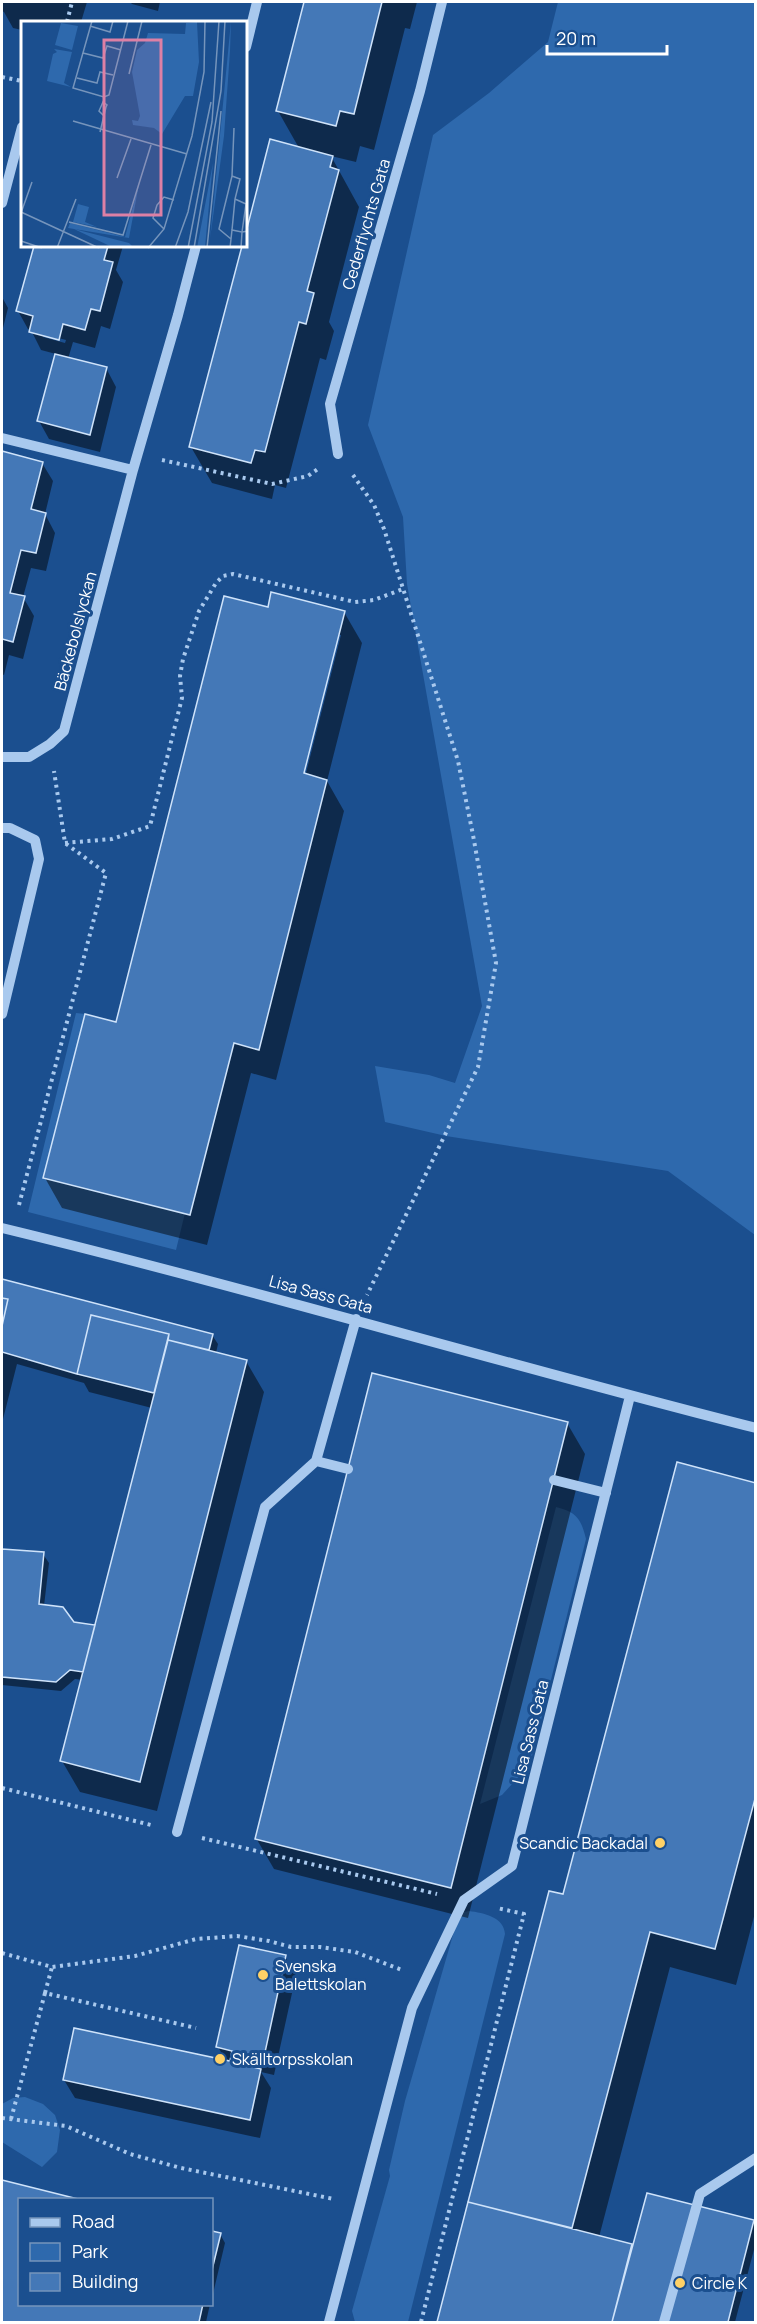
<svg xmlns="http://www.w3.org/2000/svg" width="757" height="2324" font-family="Manrope,sans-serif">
<rect width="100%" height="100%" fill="#1b4f8f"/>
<path fill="#2e69ad" d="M558,2H755V1235L668,1171L446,1136L385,1122L375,1066L429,1075L455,1083L482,1006L407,584L403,517L368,425L433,135L489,93L548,42Z
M76,1013L85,1014L43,1178L185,1213L176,1250L28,1212Z
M556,1507C576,1512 581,1518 586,1539L532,1756L523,1772L502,1795L480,1804Z
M469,1911C484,1913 504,1917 505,1934L408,2322H355L352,2311L390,2176L389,2170L405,2101L455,1928L464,1912Z
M25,2097L43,2104L55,2115L60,2130L57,2152L42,2167L2,2142V2104L13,2098Z"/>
<path fill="#0007" fill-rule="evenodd" d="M2,2H87L81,22H22V30L13,28L4,12L2,11Z
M130,2H160L158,11L132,4Z
M305,2H417L410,29L405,28L374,150L360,146L356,162L331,156L359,207L329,322L334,331L326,360L320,358L286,488L275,485L272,499L212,483L191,447L244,246H246V238L299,148L278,111Z
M35,246H123L116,270L123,282L110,329L101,326L95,348L73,342L68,359L106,368L116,387L100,452L49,439L39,421L56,354L41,350L31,330L28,329L18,311ZM43,334L66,340L65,343L43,337Z
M2,297L8,308L2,332Z
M2,452L42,463L53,481L45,514L55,533L46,571L31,568L23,597L34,616L23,659L9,655L4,675L2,674Z
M269,609L344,612L362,643L327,781L344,811L276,1080L251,1073L207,1245L62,1208L45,1178L117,1024ZM338,635H341L304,781L301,780Z
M2,1281L212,1335L218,1344L216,1353L246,1361L264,1392L157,1811L80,1792L62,1761L83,1680L75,1679L61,1691L2,1685V1550L43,1554L49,1563L44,1606L73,1623L96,1627L152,1408L89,1392L84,1383L17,1364L2,1423Z
M567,1423L585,1454L468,1918L274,1869L256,1838Z
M756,1484V1909L736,1985L670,1967L599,2237L631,2245L633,2249L753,2222L756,2226V2242L735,2322H439L550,1893L564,1896Z
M285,1957L296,1975L274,2075L261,2072L271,2088L260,2138L75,2098L64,2080L227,2062L218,2047Z
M2,2182L76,2200H20V2304H210L206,2322H2Z
M212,2232L220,2234L225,2243L212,2298Z"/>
<path fill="#4478b7" stroke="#cfe3fa" stroke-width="1.5" d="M304,2H382L354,114L340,111L336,126L276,111Z
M270,139L333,156L330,167L339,170L307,291L314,293L306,324L299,322L265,452L255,450L251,463L189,447L242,246H246V232Z
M34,246H108L104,260L113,262L100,311L91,309L85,330L63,324L59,340L29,332L33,316L16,311Z
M55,354L107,367L90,435L37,421Z
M2,451L43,462L31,509L46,513L36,553L21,550L10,593L25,596L13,642L2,639Z
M271,592L345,611L304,773L327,780L259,1050L234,1043L190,1215L43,1178L85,1014L116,1022L224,596L268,607Z
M2,1279L213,1334L209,1350L168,1340L169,1334L91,1315L77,1374L2,1352V1326L8,1299L2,1298Z
M2,1298L8,1299L2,1326Z
M91,1315L169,1334L154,1393L77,1374Z
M168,1340L247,1360L140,1782L60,1761Z
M372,1373L568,1422L451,1888L255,1839Z
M677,1462L756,1483V1795L715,1949L650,1932L572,2228L468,2202L549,1891L563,1894Z
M2,1549L44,1552L39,1604L63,1607L74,1622L95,1625L83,1672L70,1670L56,1682L2,1677Z
M239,1945L286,1955L264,2057L247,2054L245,2065L261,2069L250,2120L63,2080L74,2028L230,2061L232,2051L216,2047Z
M2,2180L82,2200H20V2304H203L199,2322H2Z
M647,2193L754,2220L728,2322H612Z
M468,2202L632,2244L612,2322H437Z
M212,2231L221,2233L212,2270Z"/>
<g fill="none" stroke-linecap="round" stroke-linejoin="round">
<path stroke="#a9c9ee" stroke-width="4" stroke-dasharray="3 4.5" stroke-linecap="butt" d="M67,22L72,2
M2,77L22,81
M162,460L272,484L308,476L319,468
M353,475L374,505L384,529L458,761L473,835L496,963L478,1067L367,1295
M65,843L112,839L150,826L182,698L180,676L183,659L199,611L216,583L223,576L233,574L355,602L374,600L403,589
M19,1205L106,873L65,843L54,771
M2,1788L151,1825
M202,1838L437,1894
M2,1953L52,1967L135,1956L196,1939L237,1936L269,1941L291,1947H320L355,1952L402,1970
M45,1993L52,1967
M2,2118L66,2126L130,2154L181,2168L334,2199
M11,2119L45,1993L196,2028
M421,2322L524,1914L497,1908"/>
<path stroke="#a9c9ee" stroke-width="10" d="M246,47L257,2
M2,203L22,127
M2,438L133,470
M338,454L330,404L420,91L442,2
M2,757H29L50,744L64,731L133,470L178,315L196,246
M2,828H10L35,840L39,859L2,1014
M2,1228C254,1289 503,1364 756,1428
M316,1461L348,1469
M554,1480L606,1493
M177,1832L265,1507L316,1461L356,1319
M329,2322L412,2008L464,1900L512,1866L630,1396
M664,2322L700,2194L756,2158"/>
</g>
<g fill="#ffd166" stroke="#1b4f8f" stroke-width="2">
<circle cx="660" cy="1843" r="6"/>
<circle cx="263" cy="1975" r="6"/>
<circle cx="220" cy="2059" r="6"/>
<circle cx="680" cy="2283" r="6"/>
</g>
<g text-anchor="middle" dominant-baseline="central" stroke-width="6" stroke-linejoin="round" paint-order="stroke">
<g font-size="16" fill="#fff" stroke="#1b4f8f">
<text transform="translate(366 224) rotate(-74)">Cederflychts Gata</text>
<text transform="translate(75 631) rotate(-75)">Bäckebolslyckan</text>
<text transform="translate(321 1294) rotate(15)">Lisa Sass Gata</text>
<text transform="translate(530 1732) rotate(-76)">Lisa Sass Gata</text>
</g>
<g font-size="16" fill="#fff" stroke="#1b4f8f" text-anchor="start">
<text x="648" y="1843" text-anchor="end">Scandic Backadal</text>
<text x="275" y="1966">Svenska<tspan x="275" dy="18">Balettskolan</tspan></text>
<text x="232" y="2059">Skälltorpsskolan</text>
<text x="692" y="2283">Circle K</text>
</g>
</g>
<g transform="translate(21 21)">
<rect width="226" height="226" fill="#1b4f8f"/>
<path d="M210,0L209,30L203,115L189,218ZM176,1L178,41L172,75H164L141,113L133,107L112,104L111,99L117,100L119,95L111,51L116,29L124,22L127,12L164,13L165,2ZM40,2L57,5L51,29L34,24ZM33,28L51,31L43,62L50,66L26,60L32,33L36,31ZM192,142L184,226L176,227ZM118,163L108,217L47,207L49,202L104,216ZM57,183L68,186L64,201L76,206L52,201ZM53,208L108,222L112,226H91Z" fill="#2e69ad"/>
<path fill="none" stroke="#7695bc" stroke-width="1.5" d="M71,0L52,67L83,76L88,74L107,0M69,5L89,11L92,0M62,32L82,37L86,25L100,29M108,53L121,0M56,57L76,62L79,51L92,54M52,100L166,133M79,111L85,86L86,84L82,81L78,90L83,95M211,155L213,107M96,157L110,118M0,191L78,227M0,192L11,161M48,201L102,214L130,124M143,208L132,197L136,184L143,176L153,179M211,209L214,178M210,218L198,208L211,155L219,158L214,178L225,183L221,211L227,210M0,220L21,227M36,227L55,178M127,227L143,208L171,115L183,51L184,0M154,227L167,191L190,81M167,227L191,101L198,0M173,227L200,70L204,0M186,227L200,90M209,227L211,209L221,211L220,227"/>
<path fill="#dd80a5" fill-opacity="0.15" stroke="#dd80a5" stroke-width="3" d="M83,19H140V194H83Z"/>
<rect width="226" height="226" fill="none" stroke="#fff" stroke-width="3"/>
</g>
<rect width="757" height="2324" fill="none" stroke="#ffffff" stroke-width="6"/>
<rect x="18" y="2198" width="195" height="108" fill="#1b4f8f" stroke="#7695bc" stroke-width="1.5"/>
<rect x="30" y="2218" width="30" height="9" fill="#a9c9ee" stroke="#7695bc" stroke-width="1.5"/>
<text x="72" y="2228" font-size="18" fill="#ffffff">Road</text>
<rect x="30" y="2243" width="30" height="18" fill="#2e69ad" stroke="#7695bc" stroke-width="1.5"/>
<text x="72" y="2258" font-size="18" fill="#ffffff">Park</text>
<rect x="30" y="2273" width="30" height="18" fill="#4478b7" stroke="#7695bc" stroke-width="1.5"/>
<text x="72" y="2288" font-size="18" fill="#ffffff">Building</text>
<path d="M547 45v9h120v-9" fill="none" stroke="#ffffff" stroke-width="3"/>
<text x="556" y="45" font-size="18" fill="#ffffff" stroke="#1b4f8f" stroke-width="4.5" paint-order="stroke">20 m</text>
</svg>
